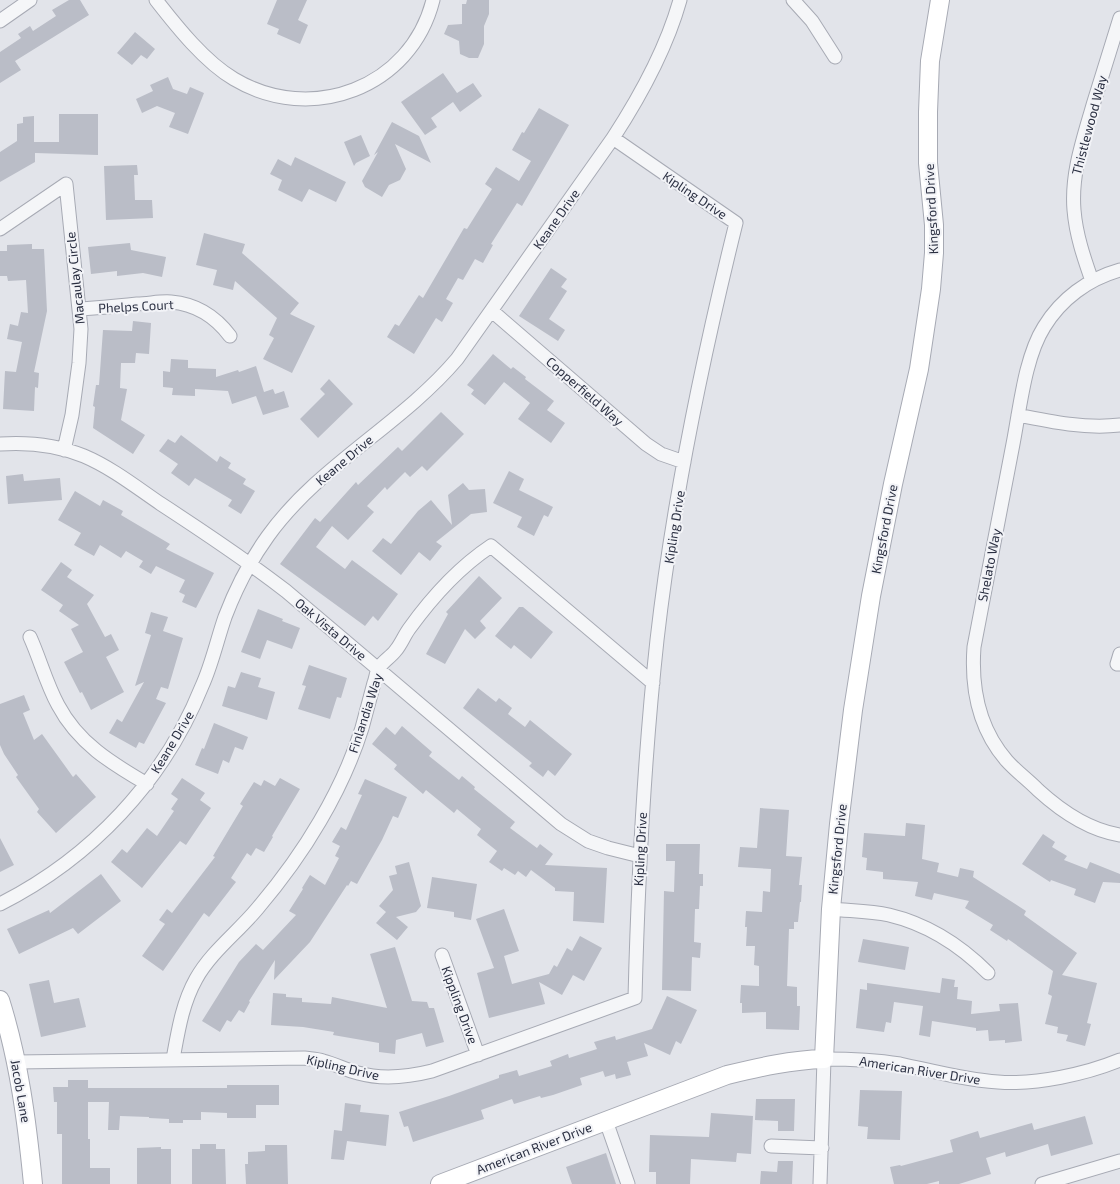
<svg xmlns="http://www.w3.org/2000/svg" width="1120" height="1184" font-family="'Exo 2',sans-serif">
<rect width="100%" height="100%" fill="#e2e4ea"/>
<path fill="#babdc7" d="M69,0H80L89,15L15,61L21,70L0,83V52L21,38L18,34L30,26L33,31L56,16L52,10Z
M277,0H307L298,20L308,25L300,44L277,34L279,29L267,24Z
M467,0H489V14L484,26V44L478,58H469L460,54L459,41L444,34L448,25L462,24V4H466Z
M135,32L155,49L147,59L141,55L132,65L117,53Z
M443,73L457,93L473,83L482,96L460,112L453,102L431,118L437,127L425,135L401,102Z
M168,77L173,89L187,94L190,87L204,93L188,134L169,127L175,113L157,106L142,113L136,99L153,91L150,85Z
M539,108L569,125L522,206L517,203L491,244L493,245L483,263L475,259L463,280L458,278L446,299L453,303L442,322L436,318L414,354L387,337L395,324L399,326L419,295L423,298L464,228L467,229L492,189L485,184L496,167L519,181L531,161L512,150L522,132L524,133Z
M59,114H98V155L35,153V162L0,182V152L17,141V124L23,123V117L34,116V142H59Z
M392,122L419,136L431,163L395,144L406,169L400,180L389,185L382,197L365,187L362,181L378,152L374,155Z
M361,135L370,156L356,163L354,166L344,142Z
M295,157L346,182L336,202L309,189L302,202L278,190L282,180L270,174L278,159L291,166Z
M137,165L138,175H134L135,200H152L153,218L106,220L104,166Z
M204,233L245,244L242,253L299,303L290,314L315,326L292,373L263,359L274,338L269,335L277,318L235,281L233,290L213,285L217,270L196,265Z
M130,243L131,250L166,257L162,277L143,273L117,276V271L91,274L88,247Z
M32,244V249H44L47,311L34,372L39,373L38,388L35,387L34,411L3,409L5,371L16,372L22,342L7,339L10,324L18,326L21,312L28,313L26,280L8,281L7,276H0V251H7V245Z
M551,268L567,279L561,287L567,291L549,319L565,330L558,341L519,316Z
M133,321L151,323L149,354L136,353L135,363H121L120,388L127,389L121,420L145,435L133,454L93,428L95,407L93,406L96,385H99L103,330L132,331Z
M493,354L511,369L513,367L526,377L525,379L554,401L547,410L565,423L551,443L518,419L530,403L504,382L485,405L471,394L474,390L467,385Z
M171,359L188,360V368L216,369V377L238,370L239,372L256,366L264,392L273,389L275,394L284,391L289,407L263,415L256,396L232,404L228,391L195,389V396L172,395L173,388L163,387V371L170,372Z
M329,379L353,404L318,438L300,419L325,394L320,389Z
M441,412L464,434L427,471L422,466L410,477L405,472L387,490L385,487L367,506L374,512L348,540L332,526L316,547L345,569L352,560L398,594L378,621L373,616L365,626L280,564L315,518L320,522L356,482L358,485L398,447L402,451Z
M181,435L217,462L220,456L231,463L228,468L246,479L243,484L255,491L241,514L228,506L232,500L195,478L189,486L171,473L178,464L159,451L168,439L175,443Z
M509,471L524,479L519,490L553,507L548,517L544,515L534,536L517,527L522,517L493,503Z
M23,474L24,481L60,478L62,500L8,504L6,476Z
M463,483L469,490L485,489L487,512L471,514L436,542L442,546L430,561L419,552L401,575L372,551L383,538L391,544L418,511L431,500L452,525L448,495Z
M75,491L100,506L103,500L123,511L121,515L170,544L166,549L214,573L196,608L182,602L185,595L179,592L185,580L156,566L151,574L139,567L143,561L126,551L121,558L100,545L94,556L74,545L81,533L58,520Z
M61,562L72,570L67,577L94,595L87,604L105,637L111,634L119,650L106,657L124,692L91,710L82,692L80,693L64,662L83,652L71,629L79,625L59,611L63,605L41,590Z
M479,576L502,598L480,621L486,628L475,639L465,629L445,664L426,654L448,614L446,612Z
M519,607H523L553,632L531,659L514,645L511,649L495,636Z
M258,609L283,619L282,621L300,628L292,649L267,640L260,659L241,652Z
M151,612L168,617L163,631L183,638L168,689L161,687L156,699L166,703L144,744L139,742L136,748L109,733L117,719L122,722L144,682L135,686L151,635L145,633Z
M309,665L347,678L341,698L337,697L330,719L298,709L306,686L302,685Z
M241,672L261,678L258,687L275,692L267,720L222,706L228,686L235,688Z
M478,688L496,702L499,698L512,708L508,714L525,727L530,720L572,754L555,776L548,770L543,777L529,766L532,763L463,708Z
M24,695L30,710L23,713L34,740L42,734L73,777L76,774L96,797L56,833L37,812L39,809L16,777L18,775L4,754L0,745V704Z
M214,723L248,737L243,750L235,747L229,763L223,760L218,774L195,765L202,748L204,749Z
M402,726L432,752L429,756L459,780L462,776L475,787L474,789L515,822L510,828L537,848L540,844L553,854L545,865L607,868L604,923L573,921L574,892L555,891V888L531,870L526,877L518,871L515,875L504,868L502,871L489,862L497,851L477,835L481,829L457,809L454,813L426,790L423,794L394,769L397,765L372,744L386,727L395,735Z
M182,778L205,793L200,800L211,808L186,845L180,841L142,888L111,862L122,849L127,853L147,828L157,836L174,811L171,809L178,799L171,794Z
M280,778L300,789L272,836L273,837L264,852L256,848L251,856L247,853L231,878L236,882L209,917L204,913L163,971L142,956L165,924L159,920L167,909L172,913L215,857L213,856L243,806L240,804L254,782L261,786L264,780L275,786Z
M365,779L407,797L398,818L393,816L382,840L357,884L351,881L348,886L347,885L310,942L274,980L275,960L249,1001L250,1002L244,1013L239,1010L231,1022L227,1020L220,1032L202,1021L239,962L256,944L263,950L296,915L289,911L303,889L302,888L310,875L325,885L339,858L335,856L340,846L332,842L341,827L346,830L362,795L358,794Z
M760,808L789,810L786,856L802,857L799,885H802L801,902H800L798,922H794V929H789L787,986L797,987V1006H800L799,1030L766,1029V1012L742,1013V1003H740L741,985L759,986V966L754,965L755,946H746L747,927H745L746,911L762,912L763,891L770,892L771,869L738,867L740,847L757,848Z
M906,823L925,825L922,859L939,863L937,872L958,877L960,868L974,871L973,877L1026,911L1024,915L1077,953L1062,975L1097,983L1087,1023L1091,1024L1085,1046L1066,1041L1068,1035L1057,1033L1058,1027L1045,1024L1052,996L1048,994L1053,971L1008,939L1007,941L990,930L993,925L965,908L969,901L934,893L932,900L915,896L918,882L883,879V872L866,870L867,858L862,857L864,833L905,836Z
M1043,834L1055,842L1052,847L1067,856L1064,860L1087,869L1090,862L1120,874V883L1103,882L1095,903L1074,895L1076,889L1051,880L1050,882L1022,864Z
M0,838L14,865L0,872Z
M666,844H700L699,874H703V886H700L699,909H695L694,942L701,943L700,958L692,957L691,991L662,990L664,891L674,892L675,861H666Z
M409,862L421,906L416,912L396,917L408,927L397,940L376,923L386,912L379,906L393,890L389,876L397,874L395,866Z
M101,874L121,901L78,934L73,928L19,954L7,929L49,910L50,913Z
M432,877L477,884L471,920L454,917V912L427,908Z
M504,909L519,951L504,956L512,984L549,974L554,965L557,967L567,948L572,951L580,936L602,948L584,981L573,975L562,995L539,982L545,1004L489,1018L477,973L494,968L476,919Z
M863,939L909,947L905,970L858,962Z
M395,947L412,1001L427,1002L429,1008H434L444,1042L426,1047L422,1033L396,1040L395,1054L379,1052V1043L333,1035L334,1032L303,1027L271,1025L273,993L286,994V997L302,998V1002L331,1004L332,997L387,1008L370,954Z
M942,978L955,980L954,987H958L957,999L972,1001L971,1014L1000,1011L999,1004L1018,1003L1022,1041L1005,1043V1040L989,1041L988,1030L976,1031V1028L932,1021L930,1037L919,1035L923,1006L894,1002L891,1023L886,1022L884,1032L856,1028L860,989L867,990V983L940,993Z
M49,980L54,1003L79,998L86,1027L41,1037L29,984Z
M667,996L697,1010L681,1044L676,1041L670,1055L644,1043L648,1056L627,1062L631,1075L616,1079L615,1074L605,1077L603,1071L580,1078L582,1085L553,1095L541,1098L540,1096L514,1104L512,1099L481,1110L484,1119L413,1142L408,1126L404,1127L399,1112L449,1096L499,1078V1075L517,1070L519,1076L552,1066L550,1061L568,1054L569,1058L597,1049L594,1042L615,1036L616,1040L652,1029Z
M68,1080H88V1088H227V1085H279V1105H256V1118H227V1113L201,1112V1120H183V1123H169V1119L149,1118V1117L120,1116L119,1130H108L109,1102H88V1139H90V1168H110V1184H62V1134H57V1102H54L53,1087H68Z
M860,1090L902,1091L900,1140L867,1139L868,1127L858,1126Z
M756,1099H795L794,1131H778V1121L755,1120Z
M345,1103L361,1105L360,1112L389,1115L386,1146L347,1141L344,1160L331,1159L334,1130L342,1131Z
M711,1113L753,1116L751,1154L737,1153L736,1162L691,1159L690,1184H656V1172H649L650,1135L709,1137Z
M1085,1116L1093,1144L1051,1156L1048,1144L1006,1157L1005,1152L986,1158L991,1174L959,1184H939V1181L927,1184H894L890,1167L900,1165L901,1166L953,1152L950,1140L978,1131L980,1138L1032,1123L1034,1130Z
M200,1144H216V1149H225L226,1184H192V1149H200Z
M265,1145H287L288,1184H246L245,1164H248V1152L265,1151Z
M161,1147V1149H171V1184H137V1148Z
M606,1153L616,1184H572L566,1167Z
M778,1161H793L792,1184H760L761,1171L777,1172Z"/>
<g fill="none" stroke-linecap="round" stroke-linejoin="round">
<g stroke="#a7aab4" stroke-width="15">
<path id="street" d="M156,0C177,27 205,62 234,79C311,125 411,88 433,0
M793,0L812,21L835,57
M0,21L30,0
M0,229L66,184L81,329L79,363L72,415L64,450
M1120,270C1088,279 1061,299 1044,327C1025,357 1020,408 1013,444C1000,511 987,579 974,647C971,688 979,729 1007,761C1016,771 1028,780 1038,790C1061,811 1088,830 1120,835
M1092,281C1084,258 1076,235 1074,210C1071,174 1083,140 1093,105C1102,76 1111,47 1120,18
M79,309C98,308 118,306 137,304C148,304 160,301 171,302C195,304 215,316 230,336
M492,311L646,444L661,454L684,462
M1018,415C1052,422 1086,429 1120,425
M0,444C29,442 57,445 84,456C112,468 136,487 161,504C204,532 246,560 286,591L561,824L588,841L608,848L640,856
M30,637C40,659 46,683 58,705C78,743 111,763 147,784
M1120,654L1117,664H1120
M0,904C91,858 164,781 202,686C212,664 217,640 225,617C236,588 250,561 268,536C319,465 401,425 457,359L613,138C641,95 666,50 680,0
M831,909C850,911 870,911 889,915C927,924 960,945 988,973
M442,955L478,1055
M173,1059C178,1032 182,1004 196,979C211,952 237,933 257,909C280,882 302,852 320,821C337,792 352,760 362,728C366,713 370,698 374,683C376,678 376,672 379,668C383,661 391,657 396,650C401,644 404,636 409,629C432,597 458,568 491,546L653,683
M16,1062L304,1058C310,1059 317,1059 323,1061C335,1064 346,1070 358,1073C383,1080 408,1077 432,1071L635,998C638,878 644,759 657,640C673,499 702,360 736,223L613,138
M606,1121L628,1184
M771,1146L822,1148
M820,1184L824,1059C850,1059 875,1060 900,1064C933,1071 965,1080 998,1082C1036,1085 1086,1074 1120,1060
M1042,1184L1120,1161"/>
</g>
<g stroke="#a7aab4" stroke-width="20">
<path id="secondary" d="M0,1000C19,1060 27,1122 33,1184
M440,1184L727,1075C760,1067 791,1060 824,1059L831,909L839,824L853,710L871,596L893,484L919,369L931,289L934,253V225L928,163V112L930,61L940,0"/>
</g>
<use href="#street" stroke="#f5f6f8" stroke-width="13"/>
<use href="#secondary" stroke="#fff" stroke-width="18"/>
</g>
<g text-anchor="middle" dominant-baseline="central" stroke-width="4" stroke-linejoin="round" paint-order="stroke">
<g font-size="13" fill="#2b3042" stroke="#f2f3f7">
<text transform="translate(1089 125) rotate(-75)">Thistlewood Way</text>
<text transform="translate(695 195) rotate(34)">Kipling Drive</text>
<text transform="translate(931 209) rotate(-93)">Kingsford Drive</text>
<text transform="translate(556 219) rotate(-55)">Keane Drive</text>
<text transform="translate(75 278) rotate(-96)">Macaulay Circle</text>
<text transform="translate(136 306) rotate(-3)">Phelps Court</text>
<text transform="translate(585 391) rotate(41)">Copperfield Way</text>
<text transform="translate(344 460) rotate(-40)">Keane Drive</text>
<text transform="translate(674 527) rotate(-81)">Kipling Drive</text>
<text transform="translate(884 529) rotate(-79)">Kingsford Drive</text>
<text transform="translate(989 565) rotate(-79)">Shelato Way</text>
<text transform="translate(331 629) rotate(40)">Oak Vista Drive</text>
<text transform="translate(365 713) rotate(-72)">Finlandia Way</text>
<text transform="translate(172 742) rotate(-59)">Keane Drive</text>
<text transform="translate(640 849) rotate(-87)">Kipling Drive</text>
<text transform="translate(837 849) rotate(-84)">Kingsford Drive</text>
<text transform="translate(460 1005) rotate(70)">Kippling Drive</text>
<text transform="translate(343 1067) rotate(13)">Kipling Drive</text>
<text transform="translate(920 1070) rotate(9)">American River Drive</text>
<text transform="translate(21 1091) rotate(80)">Jacob Lane</text>
<text transform="translate(534 1148) rotate(-21)">American River Drive</text>
</g>
</g>
</svg>
